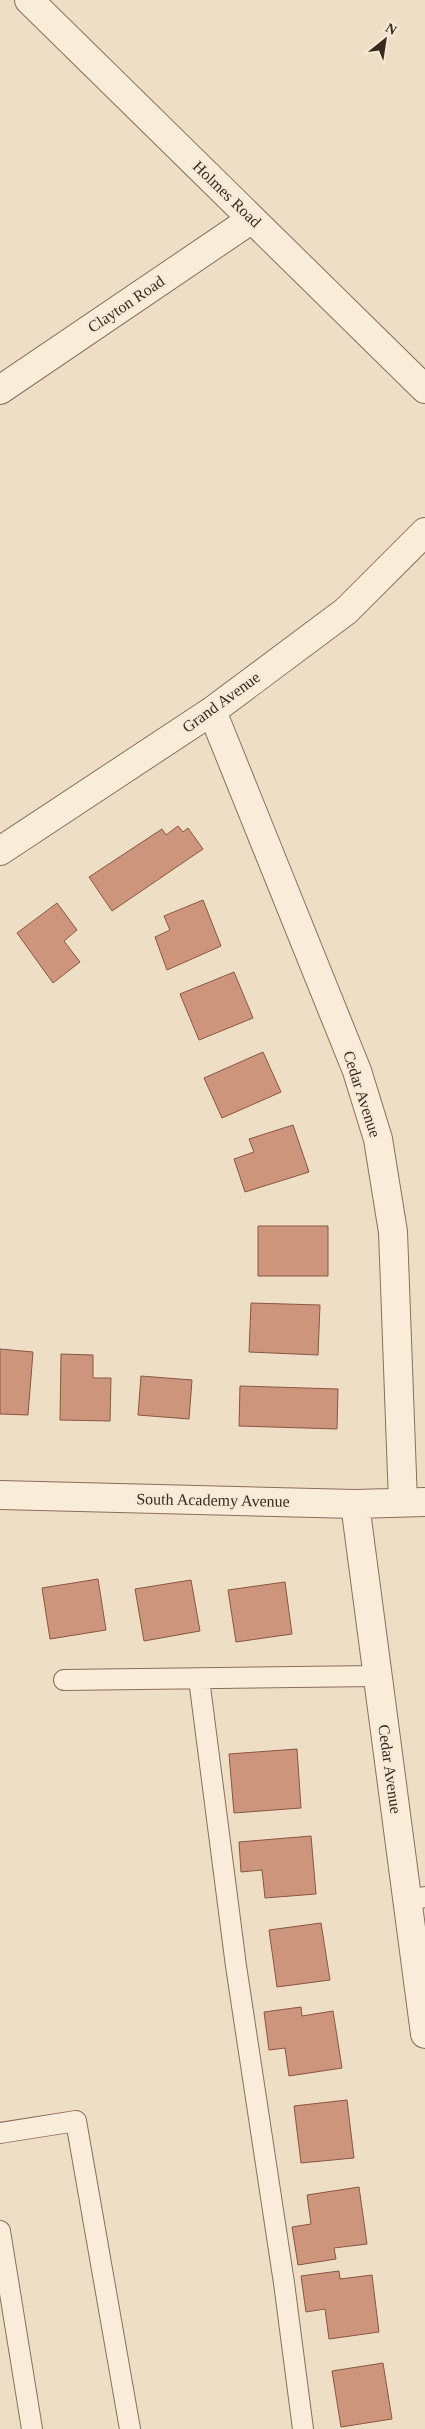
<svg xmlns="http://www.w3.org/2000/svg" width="425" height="2429" font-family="Georgia,serif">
<rect width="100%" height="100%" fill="#efdec6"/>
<path fill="#cd957c" stroke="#895641" d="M178,826L183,832L188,828L203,849L112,911L89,877L162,829L166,835Z
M203,900L221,946L167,970L155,937L170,930L164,916Z
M57,903L77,930L64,941L80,962L53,983L17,933Z
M234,972L253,1018L199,1040L180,994Z
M263,1052L281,1092L222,1118L204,1078Z
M293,1125L309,1172L245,1192L234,1159L254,1152L249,1139Z
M258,1226H328V1276H258Z
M251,1303L320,1305L318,1355L249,1352Z
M0,1349L33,1352L28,1415L0,1414Z
M61,1354L93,1355V1378H111L110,1421L60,1420Z
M141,1376L192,1380L189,1419L138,1415Z
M240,1386L338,1389L337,1429L239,1426Z
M98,1579L106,1630L50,1639L42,1588Z
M191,1580L200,1631L144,1641L135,1589Z
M285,1582L292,1634L236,1642L228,1590Z
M297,1749L301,1808L234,1813L229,1754Z
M311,1836L316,1894L265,1898L262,1870L241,1872L239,1842Z
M321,1923L330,1980L277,1987L269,1930Z
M301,2007L302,2016L333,2011L342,2068L289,2076L285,2048L269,2050L264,2012Z
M347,2100L354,2158L301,2163L294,2106Z
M359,2187L367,2244L334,2248L336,2259L298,2265L292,2227L311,2224L307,2195Z
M339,2271L340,2279L372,2275L379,2332L329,2339L325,2309L306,2312L301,2276Z
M383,2363L392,2419L341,2427L332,2371Z"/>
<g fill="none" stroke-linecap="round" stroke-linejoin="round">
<g stroke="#8a6f5b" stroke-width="22">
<path id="lane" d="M199,1679L236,1966L284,2283L303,2429
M64,1680L378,1676
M407,1900L425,1897
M0,2133L76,2121L130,2429
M0,2231L32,2429"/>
</g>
<g stroke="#8a6f5b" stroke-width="30">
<path id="street" d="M29,0L425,389
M0,390L252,219
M212,711L357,1071L378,1139L393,1232L403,1502
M0,851L212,711L346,611L425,532
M0,1495L355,1504L425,1502
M355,1504L425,2034"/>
</g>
<use href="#lane" stroke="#f9ecd9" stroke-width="20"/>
<use href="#street" stroke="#f9ecd9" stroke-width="28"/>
</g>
<g text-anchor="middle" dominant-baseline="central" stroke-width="4.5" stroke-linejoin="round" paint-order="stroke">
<g font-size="16" fill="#3a291f" stroke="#f6e9d6">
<text transform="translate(227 194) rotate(44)">Holmes Road</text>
<text transform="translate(126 304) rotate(-34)">Clayton Road</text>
<text transform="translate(221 702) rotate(-36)">Grand Avenue</text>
<text transform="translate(362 1094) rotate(72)">Cedar Avenue</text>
<text transform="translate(213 1500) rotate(1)">South Academy Avenue</text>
<text transform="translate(390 1769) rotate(82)">Cedar Avenue</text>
</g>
</g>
<g transform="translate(385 40) rotate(30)" stroke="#f6e9d6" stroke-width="4" paint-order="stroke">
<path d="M0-4L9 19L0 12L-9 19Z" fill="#3a291f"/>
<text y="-8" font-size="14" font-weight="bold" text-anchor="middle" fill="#3a291f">N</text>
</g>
</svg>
